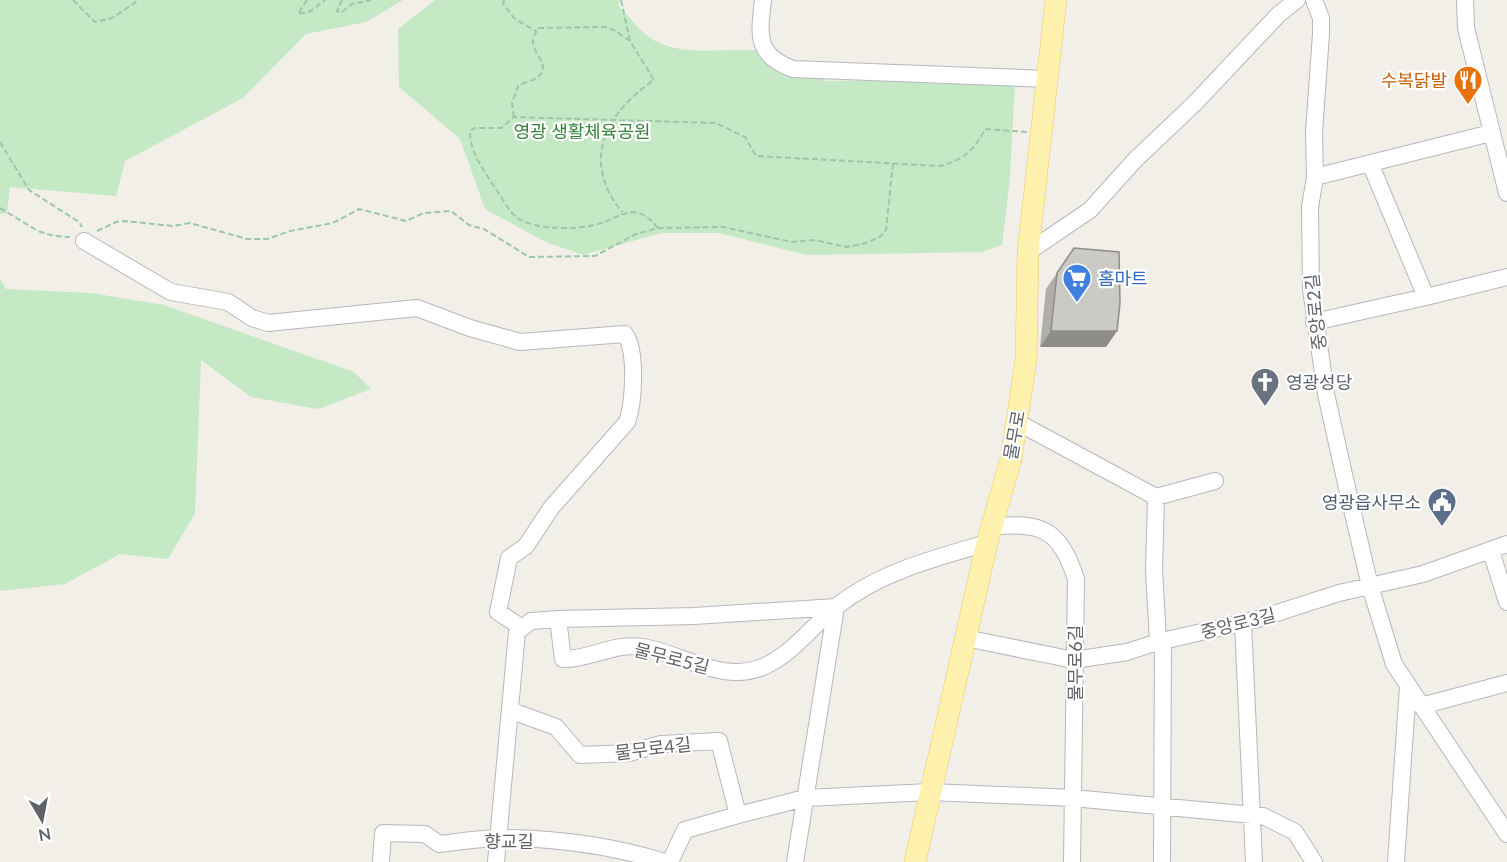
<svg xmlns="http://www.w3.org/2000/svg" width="1507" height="862" font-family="Lato,'Noto Sans KR',sans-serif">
<rect width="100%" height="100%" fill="#f1efe8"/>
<path fill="#c5e8c5" d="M0,0H403L366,22L306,34L243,98L125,161L116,196L10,187L7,213L0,214Z
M435,0H619V7C629,16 638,29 649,37C679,59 728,47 764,51L771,67L817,65L825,81L898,80L936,84L1015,83L1010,177L1002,245L982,252L807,255L719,233H661L583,255L546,242L485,209L460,139L399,87L398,29Z
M0,278L6,289L91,293L164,305L354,372L371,389L318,409L251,397L201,360L195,513L168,559L120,554L65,584L0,591Z"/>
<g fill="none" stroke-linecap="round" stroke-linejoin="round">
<g stroke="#b5b8bc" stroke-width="18">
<path id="minor" d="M763,0C759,35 755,55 793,69L1047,79
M1314,0L1321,18V34L1314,132L1315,177L1310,207L1311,289L1326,394L1347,488L1370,586L1394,664L1507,834
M1465,0L1466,28L1507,193
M1370,163L1426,297L1507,277
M1315,177L1491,133
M84,241L171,292L228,302L252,318L268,323L417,308L470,328L520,342L625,334C637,351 634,402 627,422L551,508L526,546L509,558L498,612L522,628
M1028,252L1090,210L1135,160L1195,103L1279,14L1297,0
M1314,322L1426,297
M1017,422L1156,497L1154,570L1158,642
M1156,497L1215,481
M991,527C1041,521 1060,529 1076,579L1072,862
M1491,551L1507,602
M558,619L563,659C589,660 614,642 643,647C684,654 725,686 767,665C795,651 813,625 837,606C880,572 935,558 987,543
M1243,623L1254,862
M965,638L1074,660L1127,652L1158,642L1258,619L1339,593L1423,574L1507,544
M1421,706L1507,683
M512,711L556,727L580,755L629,753L661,744L719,741L738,815L805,798L930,792L1073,798L1263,816L1295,832L1314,862
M381,862L383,833L425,834L439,844C459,842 480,838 500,838C555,838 612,846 665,862
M496,862L517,632L531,621L558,619L694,616L836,607L795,862
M670,862L685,830L738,815
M1162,862L1163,642
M1396,862L1408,686"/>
</g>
<g stroke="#f2c960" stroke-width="22">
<path id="major" d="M915,862L987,543L1011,459L1026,360L1028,252L1056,0"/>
</g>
<path stroke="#9cc7a9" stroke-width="2" stroke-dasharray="6 3" stroke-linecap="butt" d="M73,0L95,22L112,18L139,0
M307,0L298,14L311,11L325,0
M342,0L337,11L341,13L352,4L371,0
M504,0L503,4L515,19L536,31
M621,0L630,41
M514,117L512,103L518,86C524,82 534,81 539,76C551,65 532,53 533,41C533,37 536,32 538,28L605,27L614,30L630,41L654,80C606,113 580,160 622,212
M0,142L29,190L79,222L82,227
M0,208L38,231L54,236L70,237
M658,228C633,198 622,219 594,225C575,230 528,230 514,215C506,207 500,194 493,185C482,167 470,153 470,131L475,128H501L514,117L716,123L745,137L756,156L940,166C963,160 974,151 985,129L1027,132
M97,231L116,222L124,221L173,226L190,223L247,239H267L290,231L333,223L359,209L406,221L424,213L451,211L469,225L484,229L529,257L595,256L636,234L658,228L723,227L792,242L815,240L846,247L863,244L880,237L886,230L893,163"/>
<use href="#minor" stroke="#fff" stroke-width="16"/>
<use href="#major" stroke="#fff2af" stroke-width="21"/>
</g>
<path fill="#afaea9" d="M1074,248L1117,331L1106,347H1040L1046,289Z"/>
<path fill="#8f8d8a" d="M1051,331H1117L1106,347H1040Z"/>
<path fill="#cccac5" stroke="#8f8d8a" stroke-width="1.5" d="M1074,248L1119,252L1120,303L1117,331H1051L1057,273Z"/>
<defs>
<g id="restaurant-pin" transform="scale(1.5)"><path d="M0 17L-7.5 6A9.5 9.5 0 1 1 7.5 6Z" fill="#e8710a" stroke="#fff"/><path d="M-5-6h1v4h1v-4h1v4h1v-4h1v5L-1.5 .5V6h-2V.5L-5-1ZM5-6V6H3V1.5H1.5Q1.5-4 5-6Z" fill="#fff"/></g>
<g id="supermarket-pin" transform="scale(1.5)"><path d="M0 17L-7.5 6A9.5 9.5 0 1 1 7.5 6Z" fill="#3f7fe0" stroke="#fff"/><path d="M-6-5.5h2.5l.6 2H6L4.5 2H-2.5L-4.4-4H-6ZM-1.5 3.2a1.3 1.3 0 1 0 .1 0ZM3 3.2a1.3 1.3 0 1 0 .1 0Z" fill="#fff"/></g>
<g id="church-pin" transform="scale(1.5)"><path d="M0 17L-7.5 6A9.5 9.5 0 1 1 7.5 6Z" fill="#6b7280" stroke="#fff"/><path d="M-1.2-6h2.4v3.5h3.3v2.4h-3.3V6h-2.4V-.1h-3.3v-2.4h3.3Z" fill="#fff"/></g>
<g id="civic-pin" transform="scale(1.5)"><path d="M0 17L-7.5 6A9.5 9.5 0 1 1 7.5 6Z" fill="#5c6f8a" stroke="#fff"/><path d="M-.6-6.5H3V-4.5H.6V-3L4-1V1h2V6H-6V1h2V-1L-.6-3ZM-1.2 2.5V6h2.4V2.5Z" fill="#fff"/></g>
</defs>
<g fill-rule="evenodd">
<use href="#restaurant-pin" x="1468" y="80"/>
<use href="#supermarket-pin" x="1077" y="278"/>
<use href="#church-pin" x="1265" y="382"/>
<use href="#civic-pin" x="1442" y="502"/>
</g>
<g text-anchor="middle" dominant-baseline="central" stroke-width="4.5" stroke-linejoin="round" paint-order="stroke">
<g font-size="18" fill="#c56008" stroke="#fff" text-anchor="end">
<text x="1447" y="80">수복닭발</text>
</g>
<g font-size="18" fill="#348238" stroke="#fff">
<text x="582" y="131">영광 생활체육공원</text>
</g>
<g font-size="18" fill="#366cbe" stroke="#fff" text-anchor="start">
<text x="1098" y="278">홈마트</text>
</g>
<g font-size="18" fill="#5f6368" stroke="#fff">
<text transform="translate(1315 312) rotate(-96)">중앙로2길</text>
<text transform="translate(1014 435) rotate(-80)">물무로</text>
<text transform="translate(1238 623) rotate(-14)">중앙로3길</text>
<text transform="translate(672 658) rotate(14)">물무로5길</text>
<text transform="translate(1075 663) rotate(-90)">물무로6길</text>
<text transform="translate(653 748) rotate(-7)">물무로4길</text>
<text x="509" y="841">향교길</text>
</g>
<g font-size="18" fill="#5b616d" stroke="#fff" text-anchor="start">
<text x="1286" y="382">영광성당</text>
</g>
<g font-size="18" fill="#4e5e75" stroke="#fff" text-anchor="end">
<text x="1421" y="502">영광읍사무소</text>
</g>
</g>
<g transform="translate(42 820) rotate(170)" stroke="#ffffff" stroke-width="4.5" paint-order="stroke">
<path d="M0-4.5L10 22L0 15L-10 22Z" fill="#5f6368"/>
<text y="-9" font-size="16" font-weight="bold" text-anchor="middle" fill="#5f6368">N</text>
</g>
</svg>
